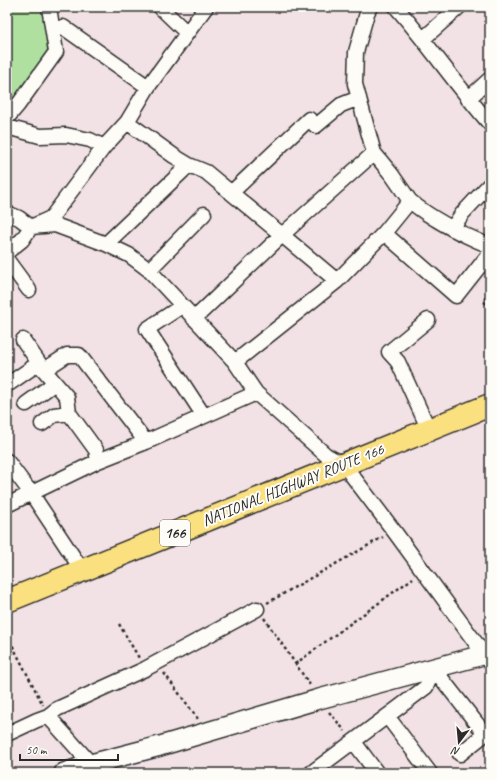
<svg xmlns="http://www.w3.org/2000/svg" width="497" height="780" font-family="Caveat,sans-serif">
<rect width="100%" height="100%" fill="#f2e2e6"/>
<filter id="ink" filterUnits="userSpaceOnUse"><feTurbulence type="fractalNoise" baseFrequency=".025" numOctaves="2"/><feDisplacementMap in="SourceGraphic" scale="8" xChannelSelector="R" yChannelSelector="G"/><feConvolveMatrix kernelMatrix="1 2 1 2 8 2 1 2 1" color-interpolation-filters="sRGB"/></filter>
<g filter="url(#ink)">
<path fill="#b0e0a0" stroke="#6e8666" d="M7,7H48L53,51L7,113Z"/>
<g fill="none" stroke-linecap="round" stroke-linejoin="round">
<g stroke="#2b2b2b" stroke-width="17">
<path id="street" d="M160,7L187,33
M370,7L367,13L356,52L355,84L374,153
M396,7C429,45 457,86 490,124
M63,27L148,87
M423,39L459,7
M468,99L490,79
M7,118L18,105L56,52L49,7
M7,127L40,136L66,135L90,140L104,147
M189,165L206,172L282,235L194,319
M231,193L309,119L316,126L341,105L359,98
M7,213L19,218L31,227L55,225L106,244L129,255L149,270L235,362L256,393L326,455L344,465L394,531L489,661
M452,229L462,214L490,184
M384,233L456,296L490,253
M106,244L189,165L174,156L127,122
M7,252L22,240L31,227L51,218L104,147L127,122L148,87L206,7
M7,260L29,290
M149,270L204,214
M337,281L384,233L410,201C434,221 461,234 490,246
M182,306L147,329L204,416
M428,320L389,352L398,362L429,430
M23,340L44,370
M235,362L337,281L282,235L374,153L392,175L410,201
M10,383L39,363
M26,404L55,383
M42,424L54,415L69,413
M7,461L31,493L82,570
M98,461L96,450L69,413L67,397L44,370L67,355H79L146,442
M7,505L98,461L146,442L256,393
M48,716L91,764
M387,716L430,773
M7,734L37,720L48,716L57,709L145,669L257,609
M354,742L377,773
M460,754L485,734
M311,773L426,687L434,669L485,734L490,730"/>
</g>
<g stroke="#2b2b2b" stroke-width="22">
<path id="secondary" d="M64,773L91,764L160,746L319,699L490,653"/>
</g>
<g stroke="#2b2b2b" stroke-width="25">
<path id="highway" d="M7,601L490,405"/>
</g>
<path stroke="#2b2b2b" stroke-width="2.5" stroke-dasharray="3 3" stroke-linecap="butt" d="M486,278L490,282
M490,293L483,301L490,307
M267,603L383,537
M264,618L310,685
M119,624L139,658
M7,635L43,705
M295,664L413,578
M164,673L198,719
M329,712L345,731"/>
<use href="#street" stroke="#fdfcf7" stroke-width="14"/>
<use href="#secondary" stroke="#fdfcf7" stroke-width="19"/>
<use href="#highway" stroke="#fbe080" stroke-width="22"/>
</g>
</g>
<g text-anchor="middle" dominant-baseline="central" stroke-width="4" stroke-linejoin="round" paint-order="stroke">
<rect fill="#fdfcf7" stroke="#6a6a68" stroke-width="1" x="160" y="520" width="30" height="26" rx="3"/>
<g font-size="15" font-weight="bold" fill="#2b2b2b">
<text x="175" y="533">166</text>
</g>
<g font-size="16" fill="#2b2b2b" stroke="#fdfcf7">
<text transform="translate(293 485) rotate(-22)">NATIONAL HIGHWAY ROUTE 166</text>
</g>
</g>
<rect width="497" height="780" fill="none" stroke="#fdfcf7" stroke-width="24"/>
<rect x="12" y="12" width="473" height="756" fill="none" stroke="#2b2b2b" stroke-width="1.5" filter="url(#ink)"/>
<g transform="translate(459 742) rotate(196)" stroke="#fdfcf7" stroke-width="3" paint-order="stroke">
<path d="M0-3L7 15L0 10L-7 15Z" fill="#2b2b2b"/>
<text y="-6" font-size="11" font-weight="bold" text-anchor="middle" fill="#2b2b2b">N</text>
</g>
<path d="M20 754v6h98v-6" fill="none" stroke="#2b2b2b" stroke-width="2"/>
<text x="26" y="754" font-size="12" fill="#2b2b2b" stroke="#fdfcf7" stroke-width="3" paint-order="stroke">50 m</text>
</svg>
